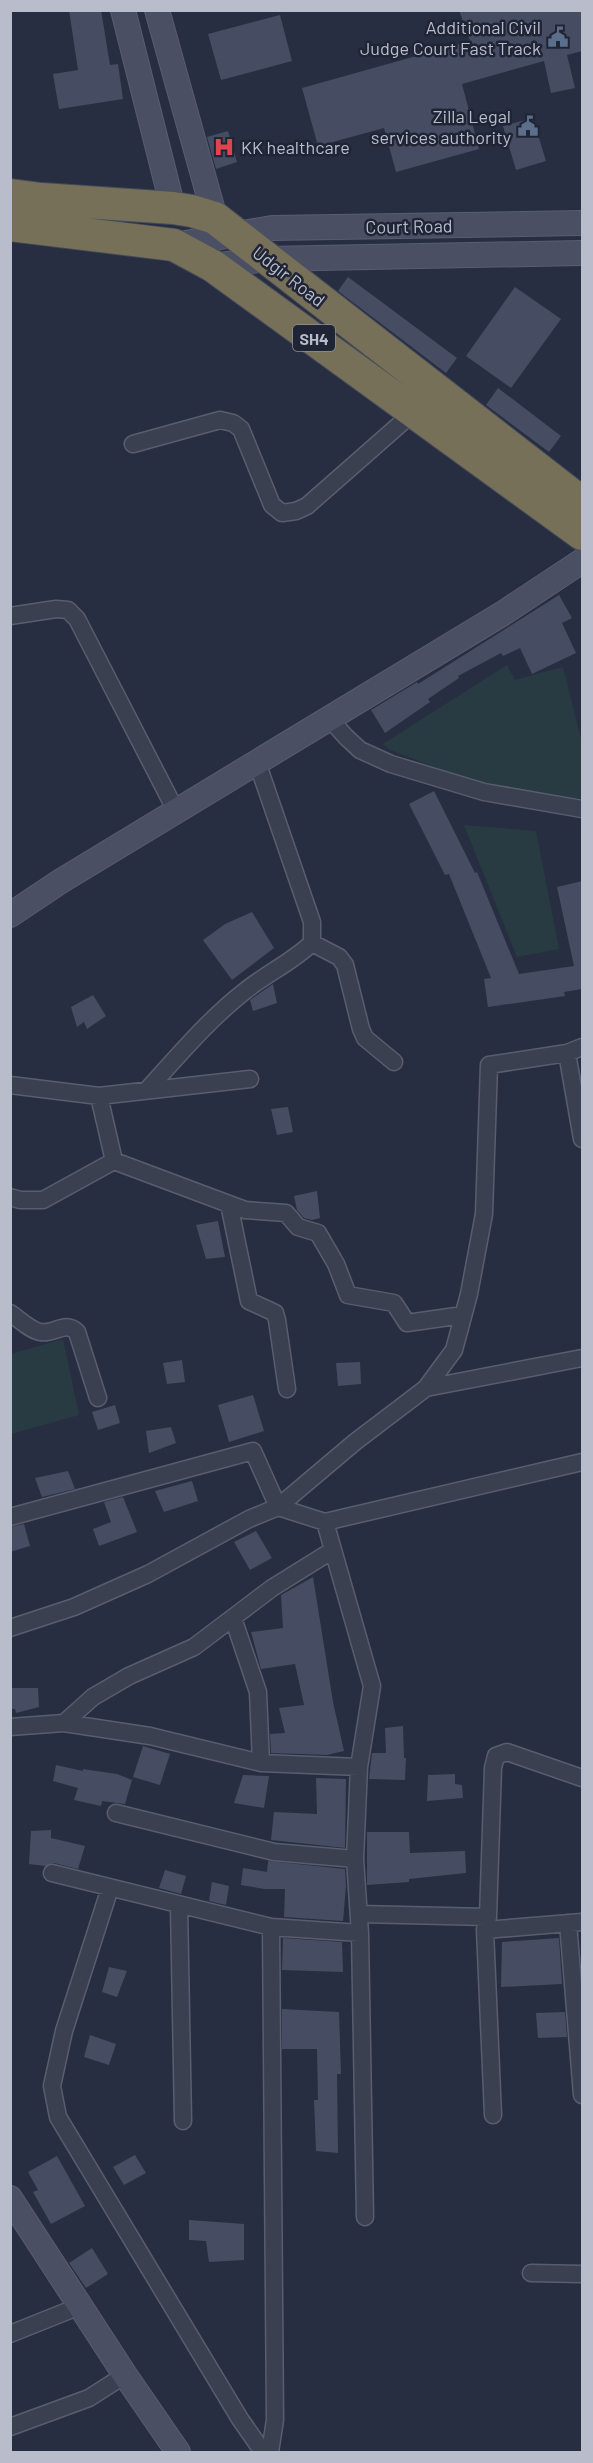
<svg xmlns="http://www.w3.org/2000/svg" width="593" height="2463" font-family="Barlow,sans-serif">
<rect width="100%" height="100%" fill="#272e41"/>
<path fill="#293b42" d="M507,665L515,680L563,667L582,743V799L537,794L464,778L390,750L383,744Z
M464,825L536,831L559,949L517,957Z
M63,1339L79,1415L11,1434V1354Z"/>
<path fill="#464d63" d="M69,10H101L110,65L118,64L123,99L59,109L53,74L78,70Z
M459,10H582V51L567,55L575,88L551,93L544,61L462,84L479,149L396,172L384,128L318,146L302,88L470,41Z
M280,15L292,61L221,80L208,34Z
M533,118L546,161L516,170L503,126Z
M228,131L237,162L216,169L207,137Z
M348,277L457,358L446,373L338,291Z
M515,287L561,319L511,388L466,356Z
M498,388L561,436L549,452L486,405Z
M559,595L572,618L562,623L576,653L532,674L520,648L503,656L501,653L458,676L459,678L428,699L430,702L385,733L371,710L417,682L418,684Z
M434,791L475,873L477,872L519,974L574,966L557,887L582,881V989L564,992L565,996L488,1007L484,979L491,978L449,874L445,875L409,804Z
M252,912L274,948L232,980L203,940L225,924Z
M273,984L277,1003L253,1011L250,1000Z
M93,995L106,1016L87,1029L84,1022L77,1027L71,1007Z
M288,1107L293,1132L277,1135L271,1109Z
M317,1191L320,1218L312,1220L304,1218L297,1210L294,1196Z
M218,1221L225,1257L206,1259L196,1225Z
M182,1360L185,1382L167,1384L163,1363Z
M360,1362L361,1384L338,1386L336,1363Z
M253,1395L264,1431L229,1442L218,1405Z
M115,1405L120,1423L98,1430L92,1412Z
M171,1427L176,1443L149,1453L146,1431Z
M68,1471L75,1489L42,1497L35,1478Z
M192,1481L198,1501L164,1512L155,1491Z
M123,1497L137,1532L99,1546L93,1529L111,1522L104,1502Z
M24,1524L30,1546L10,1552V1527Z
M256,1531L272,1558L250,1570L234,1542Z
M313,1577L333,1702L344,1751L327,1755L271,1753L270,1734L285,1733L279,1708L304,1705L295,1664L261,1669L251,1632L283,1628L281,1595Z
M10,1688H38L39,1707L16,1713L15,1709H10Z
M403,1726L404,1758H406L405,1780L369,1779L372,1753H386L385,1728Z
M143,1746L170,1754L160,1785L133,1777Z
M56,1765L83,1771V1769L117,1774L132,1780L125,1804L102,1801L101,1806L74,1800L78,1788L53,1781Z
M455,1774V1784L462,1785L463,1798L427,1801L428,1775Z
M243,1775L269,1776L264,1808L234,1803Z
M316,1778L346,1779L345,1848L271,1840L274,1812L317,1814Z
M51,1830V1838L85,1846L78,1869L54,1863L45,1866L29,1864L31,1831Z
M367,1832H409L410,1853L465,1851L466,1873L409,1879V1882L367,1885Z
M268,1861L345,1869L346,1886L343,1921L284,1917L285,1889H264L241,1885L243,1868L267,1872Z
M165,1870L186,1876L181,1894L159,1888Z
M212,1882L229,1886L226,1905L209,1901Z
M283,1938L342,1942L343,1972L282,1970Z
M559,1938L562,1984L501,1987L502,1942Z
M109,1967L127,1971L117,1997L102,1992Z
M282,2009L339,2012L341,2074H337L338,2153L316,2151L314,2100H318L317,2049H282Z
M565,2012L567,2037L538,2038L536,2013Z
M90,2035L116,2044L109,2065L84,2057Z
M135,2155L146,2173L124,2185L113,2167Z
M57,2156L85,2206L51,2224L33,2192L38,2190L28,2172Z
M189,2220L244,2224V2260L209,2262L206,2241L189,2240Z
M92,2248L108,2274L86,2288L69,2263Z"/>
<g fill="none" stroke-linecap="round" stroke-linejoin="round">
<g stroke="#595e6e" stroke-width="19">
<path id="street" d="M133,444L220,420L233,423L241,429L272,505L282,513L296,511L307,506L415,411
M10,616L56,609L68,610L77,619L176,811
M329,718L346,737L360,750L391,764L484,792L582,809
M312,943L339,957L345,965L361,1029L365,1038L394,1062
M567,1053L582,1139
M10,1085L99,1096L250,1079
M147,1090C178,1056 209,1019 245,991C266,974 292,962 312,943V922L257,762
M99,1096L114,1161L245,1210L286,1213L298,1227L318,1233L336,1264L348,1295L394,1303L407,1323L463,1315
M10,1197L20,1200H43L114,1161
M229,1204L249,1301L275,1313L277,1320L287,1389
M10,1313C19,1319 30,1330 40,1332C54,1335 65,1320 77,1332L98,1398
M426,1388L582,1358
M10,1517L253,1451L278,1507L325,1522
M233,1618L258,1692L261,1763
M10,1628L74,1607L148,1574L249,1519L278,1507L355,1442L426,1388L454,1350L469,1294L484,1214L489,1065L567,1053L582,1047
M64,1723L93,1697L129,1676L194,1647L272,1588L333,1550
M10,1727L64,1723L150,1736L261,1763L359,1767
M116,1813L274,1852L355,1859
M52,1873L271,1927L360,1933
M110,1888L64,2031L52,2086L58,2117L240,2419L263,2452
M179,1906L183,2121
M359,1914L488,1917L485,1930L582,1922
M488,1917L493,1768L496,1756L507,1752L582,1778
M568,1923L582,2095
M485,1930L493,2115
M365,2217L360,1933L355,1859L359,1767L372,1686L325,1522L582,1462
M531,2273L582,2274
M10,2334L80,2306
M10,2427L89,2398L125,2375
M270,2452L275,2420L271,1927"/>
</g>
<g stroke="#595e6e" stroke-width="26">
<path id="secondary" d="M123,10L173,208
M157,10L215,218
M174,245L272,228L582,223
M213,266L267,259L582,253
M10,915L61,881L505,612L582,561
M10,2198L125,2375L178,2452"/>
</g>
<g stroke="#464b5b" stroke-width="34">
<path id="highway" d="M10,195L41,199L173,208L192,211L215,218L582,503
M10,225L174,245L213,266L582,534"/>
</g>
<use href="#street" stroke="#3b4051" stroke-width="16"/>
<use href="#secondary" stroke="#4a4f64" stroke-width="24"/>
<use href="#highway" stroke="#777059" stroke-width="32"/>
</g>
<defs>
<g id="civic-bare" transform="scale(1.62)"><path d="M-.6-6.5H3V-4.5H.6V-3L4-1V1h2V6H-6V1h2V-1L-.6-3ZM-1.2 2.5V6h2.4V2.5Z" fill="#5c6f8a" stroke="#202536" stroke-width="2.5" paint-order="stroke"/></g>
<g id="hospital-bare" transform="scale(1.62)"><path d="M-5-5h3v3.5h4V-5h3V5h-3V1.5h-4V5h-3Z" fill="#e0444e" stroke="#202536" stroke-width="2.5" paint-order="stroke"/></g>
</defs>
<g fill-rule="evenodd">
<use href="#civic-bare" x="558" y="37"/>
<use href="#civic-bare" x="528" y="126"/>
<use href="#hospital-bare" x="224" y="147"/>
</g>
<g text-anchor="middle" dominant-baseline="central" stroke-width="5" stroke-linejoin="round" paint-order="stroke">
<rect fill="#202536" stroke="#8a8f9e" stroke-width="1.5" x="293" y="325" width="42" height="26" rx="4.5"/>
<g font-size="16" font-weight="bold" fill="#b8bccb">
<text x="314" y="338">SH4</text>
</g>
<g font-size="18" fill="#b8bccb" stroke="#202536" text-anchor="end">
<text x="541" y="27">Additional Civil<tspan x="541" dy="21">Judge Court Fast Track</tspan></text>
<text x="511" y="116">Zilla Legal<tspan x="511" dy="21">services authority</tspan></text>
<text x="241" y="147" text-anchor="start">KK healthcare</text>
</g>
<g font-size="18" fill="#b8bccb" stroke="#202536">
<text transform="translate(409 226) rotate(-1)">Court Road</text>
<text transform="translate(289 276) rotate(38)">Udgir Road</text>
</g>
</g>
<rect width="593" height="2463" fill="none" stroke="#b8bccb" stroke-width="24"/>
</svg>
